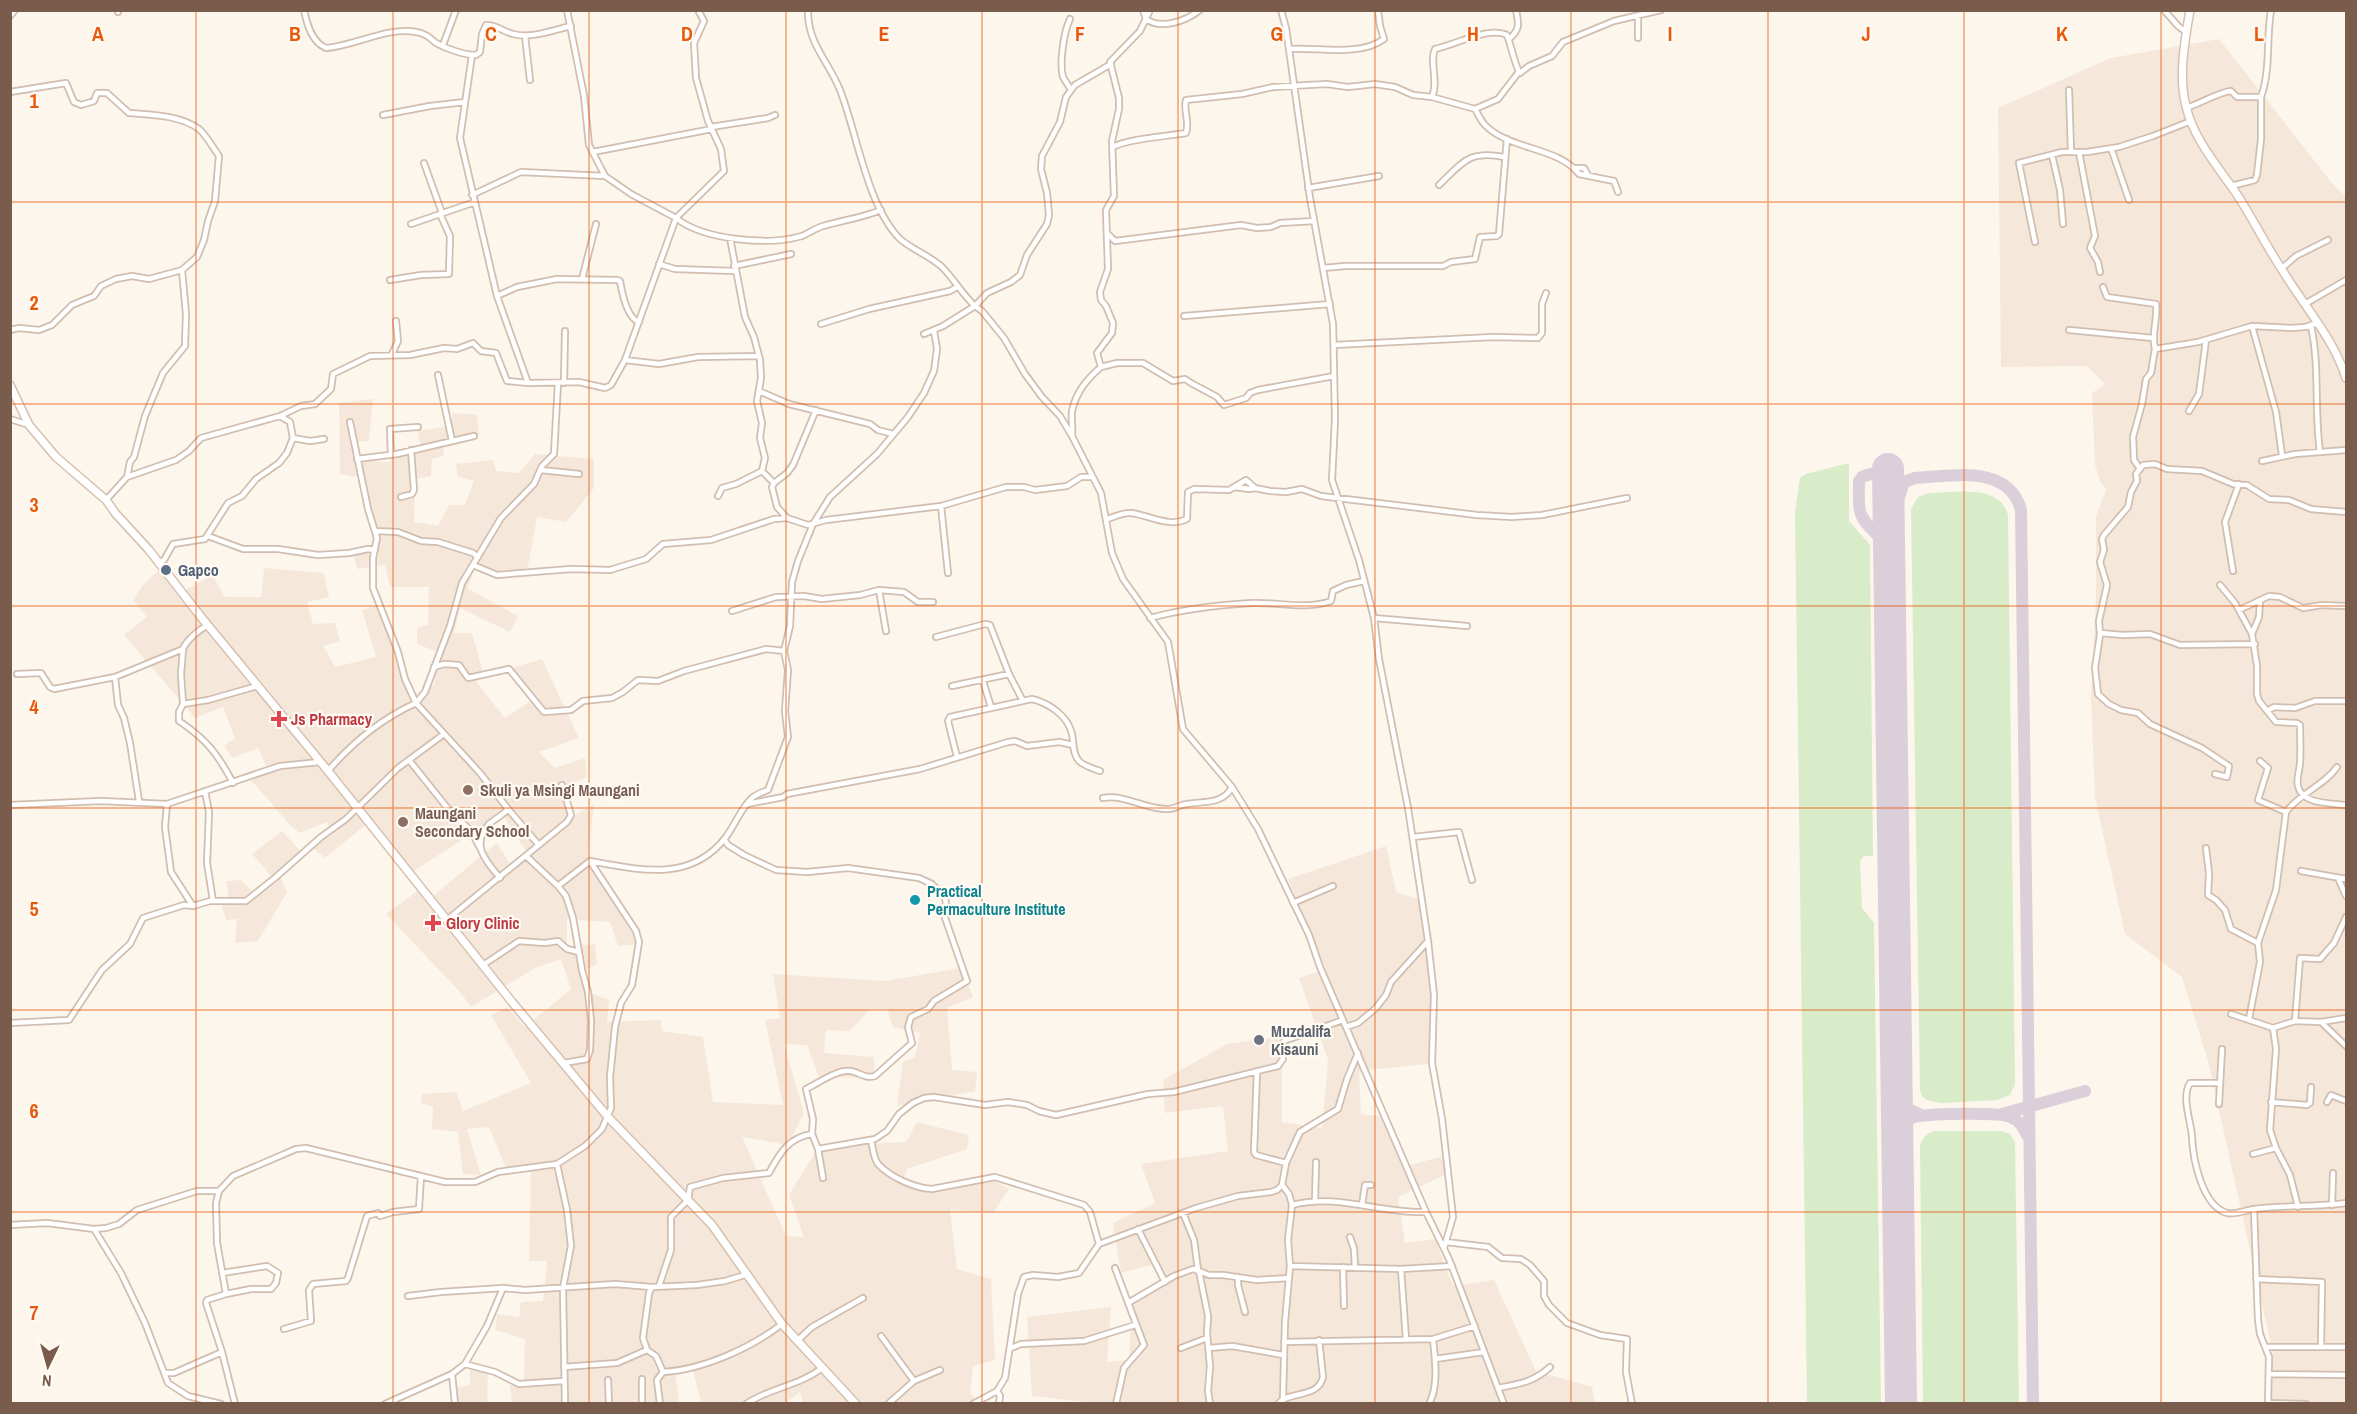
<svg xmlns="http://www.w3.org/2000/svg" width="2357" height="1414" font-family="'Archivo Narrow',sans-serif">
<rect width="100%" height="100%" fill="#fdf6ec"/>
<path fill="#f5e8da" d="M2219,39L2335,187L2346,196V1403H2264L2273,1354L2208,1061L2182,977L2125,934L2095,797L2091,695L2096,597V516L2106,490L2100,481L2095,465L2092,393L2105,384L2087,366L2001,367L1998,108L2111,58Z
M373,399L369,441L356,442L359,461L391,462L390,453L421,449L418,431L450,426L453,413L477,415L479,435L445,437L443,456L432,459L431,476L415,479L414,522L438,526L449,505H465L474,481L458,477L456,464L493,460L496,471L519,473L535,454L594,459V488L566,522L537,517L528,567L510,575L476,566L467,588L518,616L510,632L460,608L454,633H472L484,676L474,679L505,718L535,698L511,668L542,659L579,738L539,752L555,768L585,758L587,777L565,787L573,816L594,804L587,862L639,944L618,946L610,922L567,919V946L595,944L597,964L584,970L590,993L609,1000L607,1022L661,1020L662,1031L703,1037L713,1102L783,1105L765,1020L780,1018L773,974L885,981L961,968L973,997L947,1008L952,1070L977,1072L975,1091L897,1106L903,1062L915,1057L920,1033L893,1027L887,1009H870L850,1031L826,1030L824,1053L874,1057V1078L819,1077L807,1045L784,1044L804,1113L788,1145L742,1137L786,1236L804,1237L789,1195L819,1146L906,1142L917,1122L969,1135L967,1149L907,1169L903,1182L931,1186L989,1178L1009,1189L993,1213L950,1210L957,1269L991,1279L995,1360L973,1366L970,1393L979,1403H803L800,1392L785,1403H701L692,1366L675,1373L679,1403H512L510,1386L524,1381L525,1339L495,1330L497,1314L519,1317L521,1302L543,1301L547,1261H529L531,1171H507L489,1127L467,1129L481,1175L463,1174L458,1132L432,1129L433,1107L421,1103L422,1094L456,1092L463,1111L531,1083L491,1015L507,1007L525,1027L571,989L561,959L535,968L471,1007L460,992L386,914L419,890L428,900L497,843L510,864L526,851L502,814L414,871L369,822L325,858L312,847L333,834L327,822L300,833L290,825L250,779L268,770L258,748L233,758L224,746L235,738L223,707L195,718L124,635L147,617L133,600L143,585L165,564L185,590L212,575L225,597H261L264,568L324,573L329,597L307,602L313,624L335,623L340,641L323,646L335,667L376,657L362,610L375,606L395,641L408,686L419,696L434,685L440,653L417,644V628L428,625L429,587H390L385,565L357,569L353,551L380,542L363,478L340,474L339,403Z
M282,831L303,854L278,872L287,892L258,941L235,943L237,919L226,920L221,902L229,900L226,881L241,880L254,893L272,877L252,854Z
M1386,846L1396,892L1425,901L1436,1063L1359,1071L1361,1114L1388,1117L1410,1165L1444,1156L1445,1175L1398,1197L1405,1243L1435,1239L1453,1286L1494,1280L1536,1371L1592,1387L1595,1403L1103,1404L1032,1396L1027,1317L1111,1307L1107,1362L1129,1360L1132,1306L1165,1281L1154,1264L1121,1273L1113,1223L1155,1203L1141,1164L1228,1151L1223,1106L1165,1113L1163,1080L1227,1044L1282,1036V1122L1322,1128L1328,1060L1299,978L1326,969L1288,879Z
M470,1364L488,1369L487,1403L457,1404V1387L470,1385Z"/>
<path fill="#d8ecc9" d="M1849,463V521L1870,545L1873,856H1864L1860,861L1862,908L1874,923L1881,1403L1807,1404L1795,513L1800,478L1806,474Z
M1929,493C1955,493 1999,483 2008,515L2015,1084L2010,1095L1997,1100L1941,1103L1927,1100L1922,1096L1920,1090L1911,509L1918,497Z
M1939,1131H2000L2010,1134L2015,1142L2019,1403H1923L1920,1148C1921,1137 1929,1131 1939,1131Z"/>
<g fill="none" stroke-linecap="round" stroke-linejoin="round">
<path stroke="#dbcfda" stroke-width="12" d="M1899,497L1904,482L1915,478C1952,476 2009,464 2021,510L2033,1404
M1889,521L1899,497C1894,478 1881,468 1862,477L1859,481C1859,491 1858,502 1860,511C1864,528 1884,535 1890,555
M1897,1092L1906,1108L1921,1115
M2002,1114L2085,1091
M1897,1145C1899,1134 1901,1123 1912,1118C1922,1113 2000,1112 2010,1117C2020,1120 2024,1129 2028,1137"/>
<path stroke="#dbcfda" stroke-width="32" d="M1888,469L1901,1404"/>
<g stroke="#d1beb0" stroke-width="8">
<path id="street" d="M304,10C307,25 312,42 326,48C354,46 390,26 416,32C425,33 430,38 436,43C447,49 464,55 476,55L480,52L482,34L486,25C498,25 503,32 513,34C531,39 553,30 571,26
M567,10L584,96L589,145L605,176L631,194L676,218L625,360
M698,10L704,21L694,43L696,78L708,121L721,149L724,171L676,218C703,240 769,246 802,236C809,233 816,228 823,226C843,220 862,218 881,210
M808,10C807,43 829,62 840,90C857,133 867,206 900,239C913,250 930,256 942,267C954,279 962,294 975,306L943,326L924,334
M1143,10L1146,19C1161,30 1186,21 1200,10
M1281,10L1286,28L1310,198L1333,324L1335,419L1332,480L1359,560L1374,618L1379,659L1408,808L1428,941L1434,995L1432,1063L1442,1119L1453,1217L1444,1248
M2164,10L2178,26L2186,32
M118,12V10
M10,16L15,10
M1638,16V38
M1070,19C1064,31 1059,63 1063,77C1065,81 1069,86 1071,90
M525,36L530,80
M1509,39C1520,30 1519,24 1516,10
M443,45L456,10
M1289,49C1318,47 1360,57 1384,39L1380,26L1378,10
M472,55L460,138L497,296L528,383
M1111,64L1075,85L1066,97L1060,122L1042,156L1041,169L1047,193L1049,215L1047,224L1027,255L1020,275L1011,282L987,293L975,306L982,311L1004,338L1025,374L1042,397L1060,416L1072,436L1101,493L1112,553L1123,579L1168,642L1183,729L1232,787L1258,829L1309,935L1320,967L1426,1212L1449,1259L1504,1404
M2069,90L2071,152
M10,92L66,83L74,102L81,105L94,101L97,93H107L129,113C152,115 180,115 199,129C207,136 213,148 219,156L215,201L208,221L204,240L197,257L182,270L186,314L185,346L163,373L145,416L134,457L130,462L127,477L106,500
M1432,97L1475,109C1478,114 1481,121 1485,125C1509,150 1559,147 1579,174L1614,181L1618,192
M2186,108C2199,104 2219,92 2231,91L2237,97H2261C2271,69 2266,39 2271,10
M1475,109L1498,99L1518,73
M383,115L430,106L465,102
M711,127L768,118L775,115
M1113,147C1126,139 1168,136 1186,133C1190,122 1183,110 1186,100L1242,94L1273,87L1327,84L1348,87L1375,84L1395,87L1413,95L1432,97C1439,81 1429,61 1435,49C1455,45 1489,26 1507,35C1511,45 1516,69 1520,73L1529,66L1552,56L1563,42L1614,21L1661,10
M2111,148L2129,200
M593,152L712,129
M2079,152L2095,236L2090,248L2098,262L2100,272
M2052,155L2060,190L2063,224
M424,163L442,213
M1575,168H1584L1588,175
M1439,185C1463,162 1469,150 1504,157
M2231,186L2255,180L2257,175L2261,139V97
M1308,188L1379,176
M472,195L521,172L605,176
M411,224L475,202
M1108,234L1115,241L1241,225L1257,228L1271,227L1280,223L1314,221
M2035,242L2019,163L2062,152H2087L2119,147L2153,136L2191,121
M659,264L675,269L735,271
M734,266L791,254
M1323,268L1345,266H1443L1451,262L1475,259L1480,237L1497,236L1499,234L1507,139
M2281,269L2296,256L2328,240
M582,279L596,224
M390,280L421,275L449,274L450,236L440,214
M2103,287L2107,297L2156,304C2158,319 2151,334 2155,349L2198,342L2252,326L2291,328L2305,327L2318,323
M497,296L517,287L557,279L617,280L620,281C622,293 627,318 639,322
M2305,304L2346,280
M1184,316L1330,304
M821,324L869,309L950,291L957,287
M2252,326L2276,412L2282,455
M2311,326C2320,367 2314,410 2320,452
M10,330L19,328L39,330L52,325L72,305L94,296L101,286L116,279L132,276L149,279L182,270
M2069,330L2153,338
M1334,345L1493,337L1538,338L1542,333V304L1546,293
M392,354L398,341L396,321
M1101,367L1117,363H1143L1173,381L1185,379L1191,383L1217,397L1224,405L1246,398L1250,393L1258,390L1334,376
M438,375L452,441
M564,383L565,331
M759,391L789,404L870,424L878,430L893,434
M2189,411L2199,394L2206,340
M280,416L290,422L293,438L310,441L324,439
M10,419L29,425
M350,422L368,509L377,538L373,558V588L398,652L405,679L416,703L425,692L450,626L462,583L501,518L534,484L542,466L554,454L558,383
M1072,436C1073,428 1071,419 1072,411C1076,392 1087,379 1101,367L1097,353L1112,333L1113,323L1106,306L1101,300L1100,292L1108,269L1106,210L1114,196L1112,141L1119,109V98L1110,62L1140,31L1150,10
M391,455L390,429L418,427
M357,459L397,454L474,436
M2262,461L2295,454L2346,450
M2140,469L2134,460L2133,437L2142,404L2146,379L2151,373L2155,349
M541,470L579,474
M762,471L774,483L787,473L793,465L816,410
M127,477L176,460L189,451L201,438L280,416L301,406L315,404L331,389L333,374L370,356L410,355L444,348L457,349L473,343L481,351L496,353L507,381L528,383L579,382L605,388L611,385L625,360L659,364L698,357L759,356
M774,483L772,487L777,507L787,518
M1234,487L1249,489L1255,488
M718,496L722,488L736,484L762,471L765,458L760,438L762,423L757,401L761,378L760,360L754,337L745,317L730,238
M401,497L412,494L414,490L411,450
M941,506L948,573
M1107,519C1115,517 1123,512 1131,513C1149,515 1169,528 1187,519L1188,492L1194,489L1229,490L1246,480L1255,488L1270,491L1286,492L1302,489L1321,496L1477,515L1512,517L1542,515L1627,498
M375,531L398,532L421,541L438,542L473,553L478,557
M208,536L243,549H278L318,555L349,553L368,549L375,550
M160,563L164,560L173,544L205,539L228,503L242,496L256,479L279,463L287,453L293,438
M473,565L497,575L571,569L610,570L646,559L663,544L711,540L774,519L787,518L808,525L826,520L941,506L1006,487H1024L1035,490L1067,486L1081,477H1091
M2233,571L2225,522L2239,484
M2220,585L2235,603L2252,634L2257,666V694L2259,701L2276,722L2297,723L2300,725C2300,737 2301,750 2300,762C2300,770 2296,778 2298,786C2302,805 2332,803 2346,805
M879,590L886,631
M2239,610L2269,596L2280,597L2303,608L2322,605L2346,606
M732,611L776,597L804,596L822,599L860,595L879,590L904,592L918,602H933
M1150,618C1183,609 1218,605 1252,603C1278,602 1306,610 1331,601L1333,591L1346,585L1364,581
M1374,618L1467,626
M2100,633L2123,635L2150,634L2180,645L2255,644
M2252,634L2259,617L2260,600
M936,637L985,624L990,625L1009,674
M434,667L444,664L459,665L468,678L509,669L544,712L571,710L583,701L612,698L623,692L638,680L658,681L684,671L766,649L784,651L790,626L792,582L798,561L813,524L830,497L877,454L908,417L924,393L934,371L937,349L934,331
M17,674L41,673L50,687L54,689L115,677L183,649C186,641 200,628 208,626
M115,677L118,705L124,718L130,743L139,801
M983,681L991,707
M952,686L1009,674L1023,701
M183,704L181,674L183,649
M2267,711L2274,707L2295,708L2315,701H2346
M957,757L948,721L950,717L1032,699C1049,703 1068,716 1072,734C1074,743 1072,753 1079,761C1084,766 1094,769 1100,771
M409,760L449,810L471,831L480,848
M2260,761L2268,768L2258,800L2286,812C2300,793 2325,785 2337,767
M328,771C352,743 383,718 416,703L480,773L508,809C503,815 495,819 489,824C470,845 486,861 500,878
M2215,774L2227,777L2229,766L2202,748L2150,724L2138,713L2121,710L2109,704L2098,694L2095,668L2100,635L2099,621L2107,585L2100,562L2104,550L2102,539L2104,535L2128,507L2131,492L2137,481L2136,474L2143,465L2155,464L2167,469L2202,471L2233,484L2247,485L2269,499L2289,500L2311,509L2346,512
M233,783C218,754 206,739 179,721V712L183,704L208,700L257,686
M205,791L209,812L207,863L213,901
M1103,798C1125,794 1146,810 1168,809C1174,809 1180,805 1186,804C1202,801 1223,805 1232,787
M167,804L165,827L171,872L193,906
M747,804L783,797L787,794L920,769L1008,742L1015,741L1027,746L1059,742L1073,745
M10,805L101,801L167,804L280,766L320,762
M508,809L538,844
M1413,837L1459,832L1472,880
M2206,848L2209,873L2208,895L2216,900L2225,910L2231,929L2258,943L2260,962L2249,1019
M526,856L558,886L590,861C640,870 691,883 726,837C735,825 741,808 752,798C756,794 763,792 768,790L788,737L785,711L788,670L784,651
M2301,871L2346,879
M2338,878L2346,896
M558,886L566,896L573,918L582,970L588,992L591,1021L590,1050L587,1059L564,1063
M1293,903L1333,886
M448,919L567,822L571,815L562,785
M2258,943L2276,890L2286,812
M483,965L519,941L545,943L558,941L567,949L579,952
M2231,1014L2273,1028L2295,1021L2321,1022L2346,1018
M2295,1021L2300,958L2320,959L2334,943L2346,917
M2321,1022L2346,1046
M10,1023L69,1020L102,970L130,944L143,918L184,905L193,906L210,901H246L276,877L321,837L346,819L398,768L444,734
M1346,1027L1358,1023L1375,1009L1386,995L1391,982L1428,941
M2273,1028L2276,1049L2270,1130L2276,1148L2290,1175L2298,1207
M1257,1071L1254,1152L1256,1155L1286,1163
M2219,1083H2190C2181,1098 2191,1120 2192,1137C2193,1159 2202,1206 2227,1213C2236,1215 2246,1210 2254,1209C2285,1205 2316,1207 2346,1203
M2271,1102L2307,1105L2310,1103L2311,1087
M2327,1102L2331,1095L2346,1101
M2219,1104L2222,1049
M812,1134L818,1149L875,1139L887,1131L899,1114L913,1103L924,1098L934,1097L985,1105L1008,1102L1027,1105L1039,1111L1056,1115L1148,1094L1174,1092L1278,1066L1283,1059L1281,1047L1284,1041L1343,1020
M871,1140C873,1148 873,1157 878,1164C890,1177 914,1188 932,1189L995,1177L1084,1205L1090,1212L1099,1244
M818,1149L823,1178
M2253,1154L2276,1148
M557,1164L567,1210L571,1246L563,1288L565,1404
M1282,1185L1289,1194L1292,1205
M1315,1201L1316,1162
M1362,1205L1365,1185H1371
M2332,1205L2333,1173
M2254,1209L2258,1320L2260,1334L2269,1357L2268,1404
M1183,1213L1194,1240L1198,1270
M10,1225L47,1223L94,1229L106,1228L119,1224L137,1210L197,1191H219
M94,1229L121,1273L145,1323L168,1383L188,1396L221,1404
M1138,1229L1165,1282
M1350,1237L1354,1249L1355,1268
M1446,1242L1488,1247L1502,1258L1521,1259L1530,1265L1544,1281V1296L1549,1305L1567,1323L1600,1335L1627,1339L1626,1372L1632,1404
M1290,1266L1401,1269L1452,1266
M1343,1267L1344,1306
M1115,1268L1144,1345L1124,1368L1116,1404
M1401,1269L1406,1339
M1199,1271L1209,1275H1223L1257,1280L1289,1278
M222,1273L267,1266L278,1273L276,1283L271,1289H251L226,1294
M1238,1277V1285L1245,1312
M2256,1279L2322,1282L2321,1347
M659,1286L671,1250V1217L688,1200L690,1187L723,1178L769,1173C779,1154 789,1137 812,1134L813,1119L806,1089C819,1083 837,1069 851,1071C861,1073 865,1079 875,1076L912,1043L908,1027L911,1017L928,1009L934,1001L967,981L943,912L946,904L945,897L932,884L919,878L848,868L807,872L776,870L744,855L728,845L724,839
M408,1296L441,1292L503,1288L525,1290L615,1284L652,1287L697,1285L725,1281L748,1274
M1128,1303L1174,1276L1193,1269L1199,1271L1208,1316L1207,1334L1210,1366L1208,1391L1210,1404
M284,1329L311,1321L309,1290L313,1284L346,1281L348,1278L367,1216L378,1213L380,1216L393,1212L419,1209L421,1176
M881,1336L914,1381
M797,1341L812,1327L863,1298
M1284,1342L1433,1339L1475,1326
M2267,1347H2346
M1011,1348L1021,1344L1084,1341L1135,1325
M1181,1348L1207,1338
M1209,1348L1232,1346L1283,1355
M647,1350L656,1356L663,1372C702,1370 751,1348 782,1324
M222,1352L235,1404
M1435,1359L1484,1352
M465,1364L487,1326L503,1288
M564,1367L617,1363L647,1350L643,1338L649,1293L652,1287
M166,1373H174L222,1352L206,1303L207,1300L226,1294L217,1243L216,1203L219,1191L233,1176L296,1149L306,1148L445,1182H475L498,1172L557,1164L585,1146L602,1129L611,1108L610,1077L615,1027L621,1003L632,985L639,942L636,931L590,861
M452,1374L455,1404
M2270,1374L2346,1375
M642,1379V1404
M608,1380L609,1404
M1498,1388C1519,1384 1534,1382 1550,1367
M997,1391L1000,1396L999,1404
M1283,1398L1285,1322L1290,1266L1288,1240L1292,1205C1338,1193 1381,1214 1426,1212
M2268,1403L2306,1404
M385,1404L452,1374L465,1364L495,1372L519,1384L564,1381
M660,1404L657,1380L663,1372
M746,1404C769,1388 799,1386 822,1368
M888,1404L914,1381L940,1370
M973,1404L997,1391L1005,1378L1018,1294L1024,1277L1033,1275L1058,1277L1079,1273L1099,1244L1196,1208L1238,1196L1271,1192L1277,1190L1282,1185L1286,1163L1300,1132L1338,1109L1347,1079L1358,1053
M1278,1404C1290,1390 1318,1399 1323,1377L1319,1340
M1429,1404C1439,1386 1435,1359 1433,1339"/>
</g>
<g stroke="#d6c0b0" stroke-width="10">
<path id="secondary" d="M2190,10C2185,40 2178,76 2186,106C2193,138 2218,167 2236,193C2252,217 2265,244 2281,268C2303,305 2333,337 2346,378
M10,385L29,425L56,457L106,500L116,514L149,550L201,617L328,771L512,1002L608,1117L712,1225L782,1324L856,1404"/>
</g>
<use href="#street" stroke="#fff" stroke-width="4.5"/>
<use href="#secondary" stroke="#fff" stroke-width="7"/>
</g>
<path fill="none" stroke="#e8590c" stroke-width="1.5" stroke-opacity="0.55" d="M196,10V1404M393,10V1404M589,10V1404M786,10V1404M982,10V1404M1178,10V1404M1375,10V1404M1571,10V1404M1768,10V1404M1964,10V1404M2161,10V1404M10,202H2346M10,404H2346M10,606H2346M10,808H2346M10,1010H2346M10,1212H2346"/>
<circle fill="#5c6f8a" stroke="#fffaf3" stroke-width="2" cx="166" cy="570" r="6"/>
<g fill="#e0444e" stroke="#fffaf3" stroke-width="2">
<path d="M276 710h6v6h6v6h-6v6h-6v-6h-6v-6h6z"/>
<path d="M430 914h6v6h6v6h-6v6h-6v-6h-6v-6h6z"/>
</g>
<g fill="#8d6e63" stroke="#fffaf3" stroke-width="2">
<circle cx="468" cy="790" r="6"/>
<circle cx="403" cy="822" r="6"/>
</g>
<circle fill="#0f9aa8" stroke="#fffaf3" stroke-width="2" cx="915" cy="900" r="6"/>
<circle fill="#6b7280" stroke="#fffaf3" stroke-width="2" cx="1259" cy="1040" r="6"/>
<g text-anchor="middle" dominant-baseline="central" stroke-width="4.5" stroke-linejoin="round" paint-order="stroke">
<g font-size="16" font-weight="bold" fill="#4e5e75" stroke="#fffaf3" text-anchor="start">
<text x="178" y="570">Gapco</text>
</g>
<g font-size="16" font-weight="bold" fill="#be3a42" stroke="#fffaf3" text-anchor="start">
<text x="291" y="719">Js Pharmacy</text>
<text x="446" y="923">Glory Clinic</text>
</g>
<g font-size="16" font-weight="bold" fill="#785e54" stroke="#fffaf3" text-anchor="start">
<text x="480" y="790">Skuli ya Msingi Maungani</text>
<text x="415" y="813">Maungani<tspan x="415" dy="18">Secondary School</tspan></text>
</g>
<g font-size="16" font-weight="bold" fill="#0d838f" stroke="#fffaf3" text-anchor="start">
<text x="927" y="891">Practical<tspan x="927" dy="18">Permaculture Institute</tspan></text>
</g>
<g font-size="16" font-weight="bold" fill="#5b616d" stroke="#fffaf3" text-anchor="start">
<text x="1271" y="1031">Muzdalifa<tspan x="1271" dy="18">Kisauni</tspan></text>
</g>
</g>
<g font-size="20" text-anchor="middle" font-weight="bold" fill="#e8590c" stroke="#fffaf3" stroke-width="4.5" stroke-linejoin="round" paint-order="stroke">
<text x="98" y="41">A</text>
<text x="295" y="41">B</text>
<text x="491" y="41">C</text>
<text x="687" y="41">D</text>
<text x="884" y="41">E</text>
<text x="1080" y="41">F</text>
<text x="1277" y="41">G</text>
<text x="1473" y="41">H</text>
<text x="1670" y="41">I</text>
<text x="1866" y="41">J</text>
<text x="2062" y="41">K</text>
<text x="2259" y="41">L</text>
<text x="34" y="108">1</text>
<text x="34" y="310">2</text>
<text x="34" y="512">3</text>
<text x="34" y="714">4</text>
<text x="34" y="916">5</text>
<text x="34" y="1118">6</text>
<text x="34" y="1320">7</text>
</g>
<rect width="2357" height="1414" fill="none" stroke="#7a5c4d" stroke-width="24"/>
<g transform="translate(48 1366) rotate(185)" stroke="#fffaf3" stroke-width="4.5" paint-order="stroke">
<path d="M0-4.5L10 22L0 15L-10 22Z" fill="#7a5c4d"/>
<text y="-9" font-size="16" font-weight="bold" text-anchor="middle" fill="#7a5c4d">N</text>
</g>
</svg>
